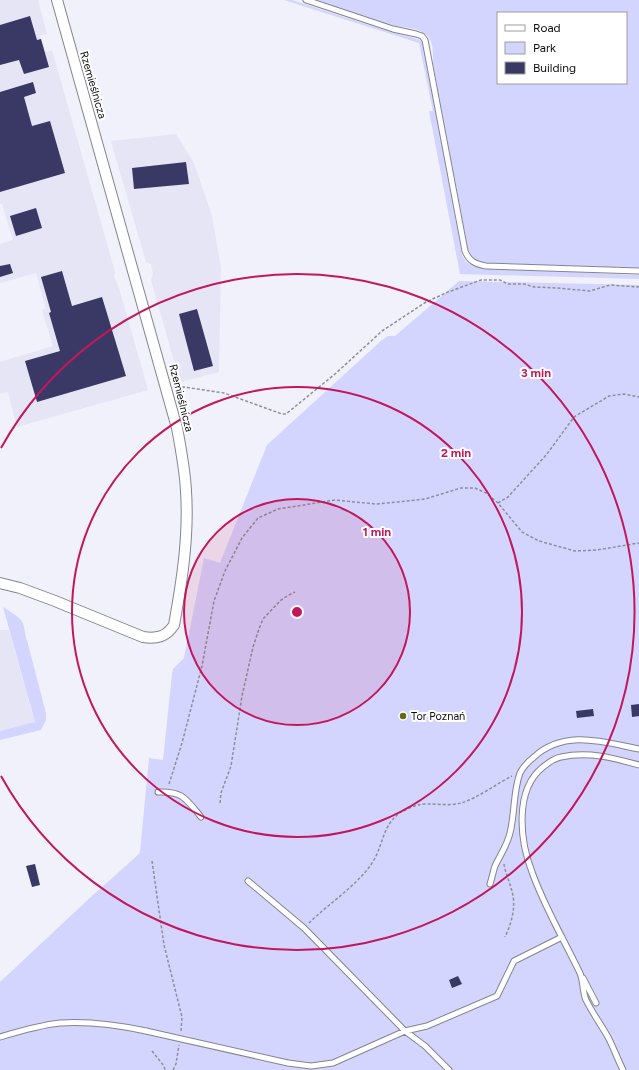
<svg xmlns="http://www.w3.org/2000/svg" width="639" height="1070" font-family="Figtree,sans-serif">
<rect width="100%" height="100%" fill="#f0f1fa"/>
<path fill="#e5e5f6" d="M0,0H38L47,34L40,36L45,52L52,50L115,272L114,277L119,288L148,390L17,427L8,392L0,394V362L53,346L42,310L46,309L36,273L0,283V244L13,240L2,204H0Z
M176,134L194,163L212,216L221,268L219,372L180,382L151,280L153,274L151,264L146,262L111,141Z
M0,630H9L35,723L0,731Z"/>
<path fill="#d3d5fe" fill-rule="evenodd" d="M284,0H292L391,32L414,38L420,40L423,44L462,255C466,264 471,265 479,268L639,275V279L460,274L429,111H433L419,43Z
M312,0H639V268L488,263L474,260L468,249L433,63C433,53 434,40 425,34C417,27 403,28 392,25C365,18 339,8 312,0ZM498,13H626V83H498Z
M459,281L639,285V1070H0V982L93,895L139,854L140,852L149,758L163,760L172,674L173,669L184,658L204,558L220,563L267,445L382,340L388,336H395Z
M3,607C16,616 24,617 25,633L46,713V720L41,730L0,740V731L35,722Z"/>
<path fill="#3a3865" d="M30,16L37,40L41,39L49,67L24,74L19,60L0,65V25Z
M33,82L36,93L24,97L32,126L50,121L65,173L0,192V92Z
M186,162L189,184L134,189L132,168Z
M36,208L42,228L16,236L10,216Z
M10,264L13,273L0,277V266Z
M62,271L72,306L102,297L126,376L37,402L25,361L60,351L49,313L51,312L41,277Z
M197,309L213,366L194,371L179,314Z
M639,704V716L632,717L631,705Z
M593,709L594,716L577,718L576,711Z
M35,864L40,885L32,887L26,866Z
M458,976L462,984L452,988L449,980Z"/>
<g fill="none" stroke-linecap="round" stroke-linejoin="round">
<g stroke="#84848d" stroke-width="7">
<path id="service" d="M306,0L393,29L416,34L422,36L425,40L465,251C469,261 475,264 486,266L639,271
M158,792C183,791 186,799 201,817
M248,881L304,928L405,1031L425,1046L449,1070
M490,884C492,878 493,872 495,866C500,855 507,846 510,833C515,813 513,792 520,773C523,767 529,761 534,757C565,729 603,742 639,749
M583,978L596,1003
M0,1037C20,1031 40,1025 60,1023C89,1021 118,1025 146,1031
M288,1063L311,1066L333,1063L405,1031L427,1026L497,996L514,961L562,937
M623,1070C618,1060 614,1049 609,1039C602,1026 593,1014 586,1000C582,991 584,980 579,971C563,938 544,906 532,872C520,841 514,790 543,767C548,763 555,758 561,757C588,751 614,758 639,765"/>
</g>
<g stroke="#84848d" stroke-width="12">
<path id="minor" d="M0,583L20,588L55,601L143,637C157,639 166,637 174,625C182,581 189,536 186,491C185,470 181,449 177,428L57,0"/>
</g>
<path stroke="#8e8f95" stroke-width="1.5" stroke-dasharray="3 2" stroke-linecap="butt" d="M177,388L184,387L224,393L282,414H286L335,374L382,331L426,302L448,292L481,280H500L508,284H524L534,287L557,288L590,291L610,285L639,287
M498,503L508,497L547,454L574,417L609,396L624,394L639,397
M169,784L182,743L202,666L214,601L225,571L242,538L258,518L278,509L335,500L376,504L398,502L425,499L461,488H475L486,493L498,503L522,532L539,541L575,551L597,550L639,543
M220,803L221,793L231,766L242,696L253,647L259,629L263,619L280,601L287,596L295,592
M152,861L164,945L182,1017L181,1031
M504,864C505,872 509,880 511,888C517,905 512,922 505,937
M309,923C329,903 364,881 376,856C384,839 384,824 401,812C406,810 413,806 418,805C429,802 448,807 461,803C478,798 496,784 512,776
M152,1051L164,1066L165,1070
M173,1070L176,1064L179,1045"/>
<use href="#service" stroke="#fff" stroke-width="5"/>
<use href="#minor" stroke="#fff" stroke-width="10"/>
<g stroke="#84848d" stroke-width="7" stroke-linecap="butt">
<path id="service-bridge" d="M146,1031L288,1063"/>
</g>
<use href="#service-bridge" stroke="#fff" stroke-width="5"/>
</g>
<circle cx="297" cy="612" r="113" fill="#c2185b" fill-opacity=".12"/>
<g fill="none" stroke="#c2185b" stroke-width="2">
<circle cx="297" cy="612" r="113"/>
<circle cx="297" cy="612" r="225"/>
<path d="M1 448A338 338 0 1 1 1 776"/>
</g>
<circle fill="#646c12" stroke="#fff" stroke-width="1.5" cx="403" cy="716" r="4"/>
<g text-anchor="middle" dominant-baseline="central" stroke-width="4" stroke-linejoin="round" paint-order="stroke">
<g font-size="11" fill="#0d0d10" stroke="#fff">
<text transform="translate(93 85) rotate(74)">Rzemieślnicza</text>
<text transform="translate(181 398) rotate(76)">Rzemieślnicza</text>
</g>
<g font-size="11" fill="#0d0d10" stroke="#fff" text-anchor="start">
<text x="411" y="716">Tor Poznań</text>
</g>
</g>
<circle cx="297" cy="612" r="6" fill="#c2185b" stroke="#fff" stroke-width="2"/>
<g font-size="12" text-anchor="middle" font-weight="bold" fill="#c2185b" stroke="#fff" stroke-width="4" stroke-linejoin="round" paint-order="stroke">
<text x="536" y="377">3 min</text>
<text x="456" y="457">2 min</text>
<text x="377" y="536">1 min</text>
</g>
<rect x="497" y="12" width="130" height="72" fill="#ffffff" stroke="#9e9e9f"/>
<rect x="505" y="25" width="20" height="6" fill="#ffffff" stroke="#9e9e9f"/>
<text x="533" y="32" font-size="12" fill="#0d0d10">Road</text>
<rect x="505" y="42" width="20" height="12" fill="#d3d5fe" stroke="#9e9e9f"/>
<text x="533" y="52" font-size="12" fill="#0d0d10">Park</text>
<rect x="505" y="62" width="20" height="12" fill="#3a3865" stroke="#9e9e9f"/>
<text x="533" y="72" font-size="12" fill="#0d0d10">Building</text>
</svg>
